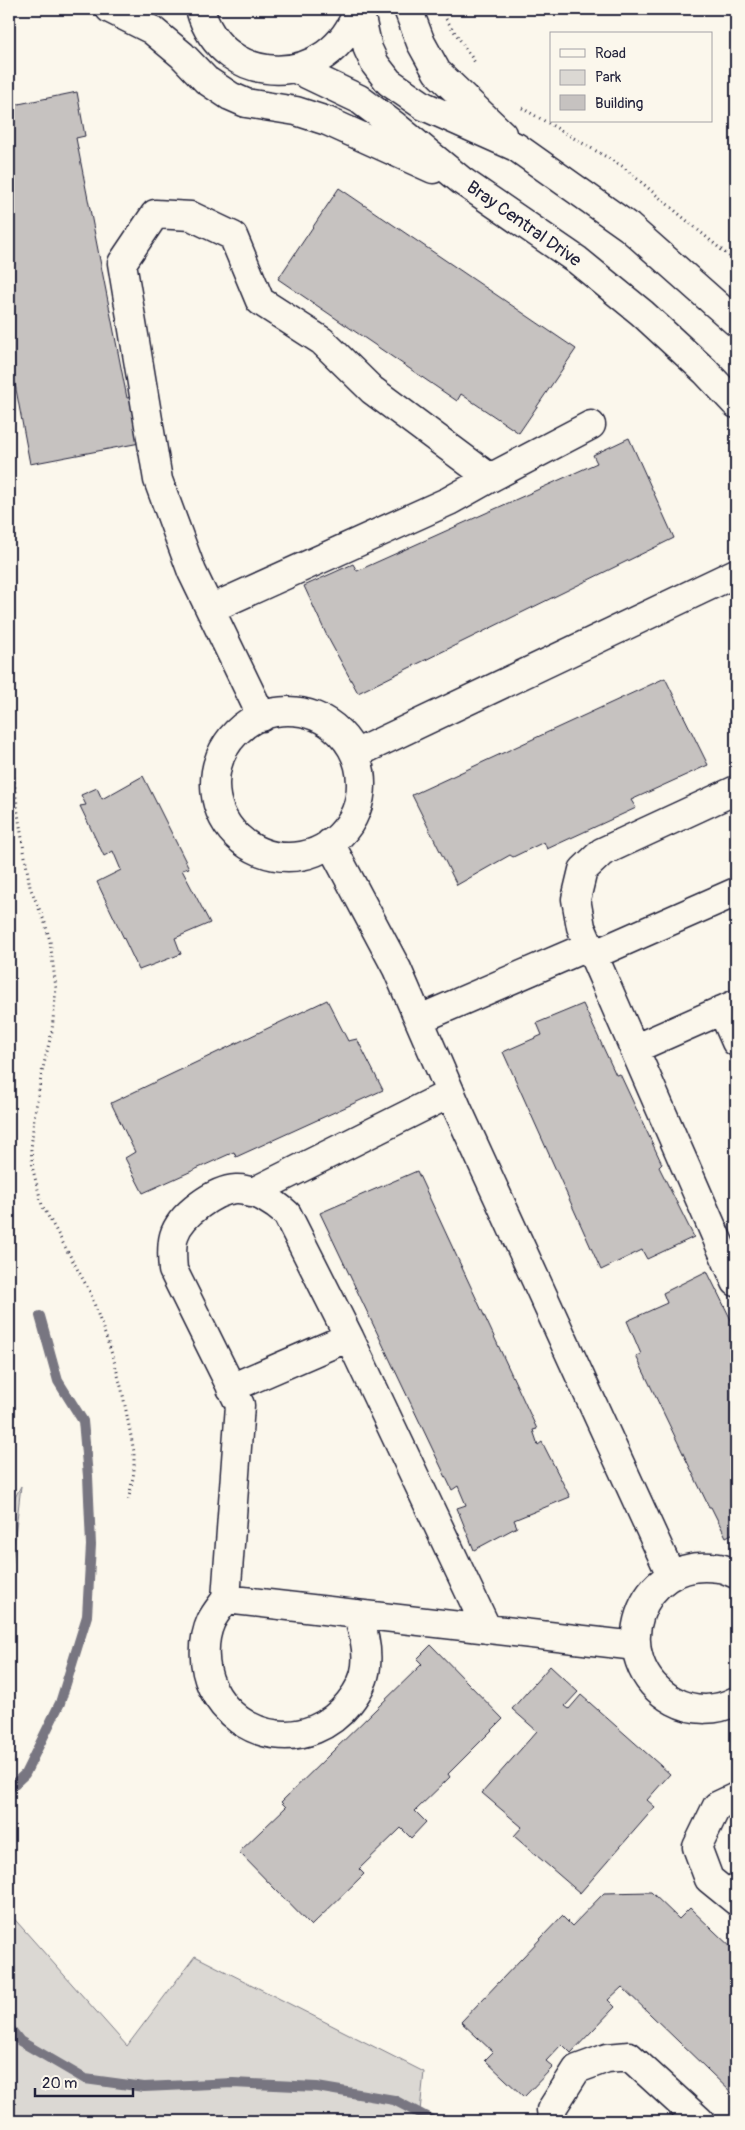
<svg xmlns="http://www.w3.org/2000/svg" width="745" height="2130" font-family="Pangolin,sans-serif">
<rect width="100%" height="100%" fill="#fbf7ec"/>
<filter id="ink" filterUnits="userSpaceOnUse"><feTurbulence type="fractalNoise" baseFrequency=".02" numOctaves="2"/><feDisplacementMap in="SourceGraphic" scale="10" xChannelSelector="R" yChannelSelector="G"/><feConvolveMatrix kernelMatrix="1 2 1 2 8 2 1 2 1" color-interpolation-filters="sRGB"/></filter>
<g filter="url(#ink)">
<path fill="#dbd8d3" stroke="#7e7d87" d="M21,1486L9,1586V1509Z
M9,1913L127,2046L195,1956L424,2072L419,2121H9Z"/>
<g fill="none" stroke-linecap="round" stroke-linejoin="round">
<path stroke="#787681" stroke-width="10" d="M9,1789L25,1774L60,1703L87,1616L91,1545L88,1476L83,1421L58,1381L40,1316
M9,2027L20,2041L85,2079L144,2087L233,2083L317,2087L394,2100L434,2121"/>
</g>
<path fill="#c6c2c0" stroke="#22223b" d="M77,92L85,136L76,138L127,398L136,396L145,442L30,464L9,352V106Z
M339,188L576,349L519,433L461,394L457,401L278,279Z
M629,438L674,538L358,693L327,636L304,586L353,564L357,571L597,463L593,455Z
M665,678L708,765L631,800L636,808L547,849L544,842L513,857L510,855L457,885L412,795Z
M143,776L189,868L182,870L210,923L175,938L181,954L139,970L97,882L121,870L113,851L104,856L80,806L86,805L81,795L97,788L102,799Z
M327,1000L348,1041L357,1039L383,1090L236,1157L234,1152L143,1193L125,1158L135,1152L111,1103Z
M583,1004L616,1075L620,1074L662,1164L659,1167L694,1237L647,1259L642,1250L601,1270L503,1052L542,1035L537,1023Z
M417,1171L537,1429L533,1430L538,1445L542,1442L570,1497L514,1520L517,1527L474,1550L457,1508L466,1505L458,1486L452,1490L320,1213Z
M707,1271L736,1330V1532L726,1537L711,1507H709L636,1356L641,1354L627,1321L667,1303L663,1293Z
M431,1645L503,1719L448,1774L450,1777L415,1811L426,1822L411,1838L401,1828L359,1869L364,1874L311,1926L239,1852L286,1807L281,1802L422,1664L417,1659Z
M550,1666L578,1692L565,1706L569,1709L581,1695L670,1774L647,1800L655,1807L580,1893L514,1836L522,1827L482,1793L537,1731L512,1709Z
M651,1892L679,1919L690,1908L736,1952V2097L622,1987L608,2000L615,2007L571,2053L562,2044L546,2061L553,2067L524,2097L485,2060L493,2052L461,2022L562,1916L572,1926L604,1893Z"/>
<g fill="none" stroke-linecap="round" stroke-linejoin="round">
<g stroke="#22223b" stroke-width="31">
<path id="minor" d="M110,9L152,30L182,55L206,80L230,96L246,103L296,111L327,121L433,169
M200,9C223,91 332,89 358,9
M359,9L368,49L375,64L389,82L424,106L516,147L629,227L736,322
M408,9L421,43L437,72L502,134
M294,68L359,99L395,126L462,181L577,260L642,313L705,371L736,404
M490,478L591,425
M210,609L449,501L490,478L372,390L322,341L260,301L233,236L191,216L155,214L122,263L158,480L192,572L262,717
M215 784a73 73 0 1 1 146 0a73 73 0 1 1-146 0Z
M355,754L736,573
M736,790L602,852L583,870L576,899L581,927L736,1282
M330,843L397,969L458,1110L671,1575
M593,955L736,892
M722,1010L736,1042
M420,1019L589,946
M634,1049L736,1004
M251,1193L451,1093
M231,1388L349,1337
M736,1574C730,1572 724,1568 718,1568C639,1555 603,1661 674,1701C694,1712 717,1711 736,1701
M226,1599L636,1646
M357,1614C363,1631 368,1647 366,1666C365,1679 357,1693 349,1703C310,1752 239,1743 212,1687C203,1668 202,1641 211,1621C215,1613 221,1606 226,1599L240,1405L173,1270C172,1259 171,1247 174,1236C180,1215 215,1190 236,1189C253,1188 276,1204 287,1214L349,1337L487,1629
M736,1797L717,1806L697,1847L709,1879L736,1901
M553,2121L551,2110L577,2069L607,2058L629,2056L700,2121"/>
</g>
<path stroke="#22223b" stroke-width="3" stroke-dasharray="1 4" stroke-linecap="butt" d="M446,19L476,64
M522,108L622,166L736,262
M9,737L18,814L30,887L45,923L50,941L56,988L52,1031L42,1072L34,1118L31,1150L33,1170L42,1205L90,1292L113,1357L122,1390L134,1452V1472L128,1502"/>
<use href="#minor" stroke="#fbf7ec" stroke-width="28"/>
</g>
</g>
<g text-anchor="middle" dominant-baseline="central" stroke-width="4" stroke-linejoin="round" paint-order="stroke">
<g font-size="18" fill="#22223b" stroke="#fbf7ec">
<text transform="translate(524 224) rotate(35)">Bray Central Drive</text>
</g>
</g>
<rect width="745" height="2130" fill="none" stroke="#fbf7ec" stroke-width="30"/>
<rect x="15" y="15" width="715" height="2100" fill="none" stroke="#22223b" stroke-width="2" filter="url(#ink)"/>
<rect x="550" y="32" width="162" height="90" fill="#fbf7ec" stroke="#a4a2a5"/>
<rect x="560" y="49" width="25" height="8" fill="#fbf7ec" stroke="#a4a2a5"/>
<text x="595" y="58" font-size="15" fill="#22223b">Road</text>
<rect x="560" y="70" width="25" height="15" fill="#dbd8d3" stroke="#a4a2a5"/>
<text x="595" y="82" font-size="15" fill="#22223b">Park</text>
<rect x="560" y="95" width="25" height="15" fill="#c6c2c0" stroke="#a4a2a5"/>
<text x="595" y="108" font-size="15" fill="#22223b">Building</text>
<path d="M35 2088v8h98v-8" fill="none" stroke="#22223b" stroke-width="2.5"/>
<text x="42" y="2088" font-size="15" fill="#22223b" stroke="#fbf7ec" stroke-width="4" paint-order="stroke">20 m</text>
</svg>
